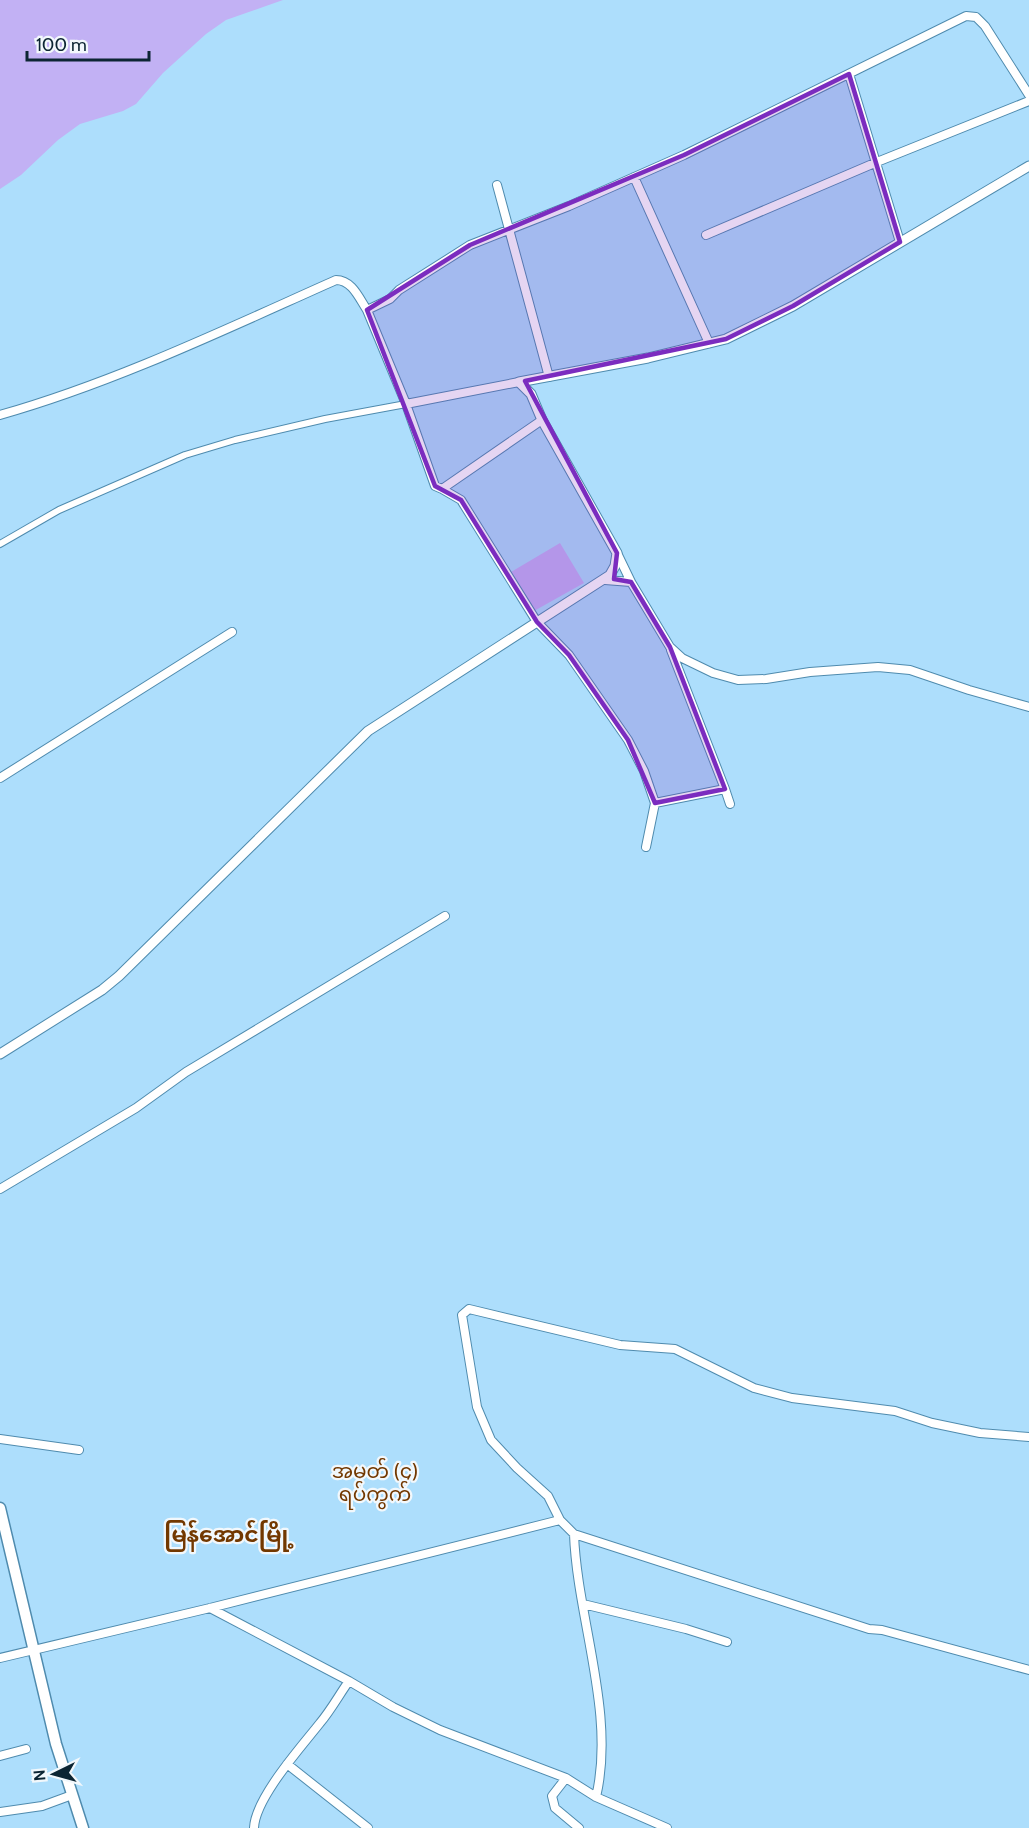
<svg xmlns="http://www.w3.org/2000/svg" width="1029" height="1828" font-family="Cabin,'Noto Sans Myanmar',sans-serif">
<rect width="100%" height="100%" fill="#addefc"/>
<path fill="#c2b1f4" d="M0,0H283L226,20L206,34L163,73L136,104L123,111L80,124L58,140L21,175L0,189Z
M560,543L584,583L534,611L511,572Z"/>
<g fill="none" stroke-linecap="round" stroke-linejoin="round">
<g stroke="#4f8bae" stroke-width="8">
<path id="pedestrian" d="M0,544L59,510L185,455L235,440L325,419L406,404"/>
</g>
<g stroke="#4f8bae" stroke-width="10">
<path id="minor" d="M849,74L900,242
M634,177L709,343
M497,185L549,377
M706,235L877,162L1029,101
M367,310L406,404L519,382
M406,404L435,486L442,489L542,420
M0,415C116,382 226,329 336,280C352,280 359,298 367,310L390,299L399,290L470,245L569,206L684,155L966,16L976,17L985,26L1029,95
M442,489L461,500L537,622L569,655L628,740L644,771L655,803L646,847
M605,580L631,582L617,553
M631,582L670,647L682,658L713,673L738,680L766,679L810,672L878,667L910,670L969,690L1029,707
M0,778L232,632
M725,789L730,804
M655,803L725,789L671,650
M0,1189L136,1108L186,1072L445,916
M0,1439L79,1450
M560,1520L574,1534L869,1629L882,1630L1029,1670
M574,1534C577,1618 616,1714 596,1797
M583,1604L686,1629L727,1642
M210,1608L349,1681
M0,1658L210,1608L560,1520L548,1496L517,1468L491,1440L477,1407L462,1315L469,1309L620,1345L675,1349L754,1388L792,1398L895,1411L932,1423L980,1433L1029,1437
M0,1756L26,1749
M287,1764L368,1828
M0,1812L42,1806L72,1795
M254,1828C255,1798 302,1746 320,1723C331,1710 339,1695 349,1681L393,1707L440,1730L566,1778
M579,1828L555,1808L552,1796L566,1778L596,1797L667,1828"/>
</g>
<g stroke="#4f8bae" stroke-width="11">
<path id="tertiary" d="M519,382L648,358L726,339L793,306L1029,166
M0,1054L102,990L119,976L368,731L610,575L615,566L617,553L542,420L531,394L519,382"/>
</g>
<g stroke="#4f8bae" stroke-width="13">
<path id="secondary" d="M0,1508L56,1744L83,1828"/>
</g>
<use href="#pedestrian" stroke="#fff" stroke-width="6"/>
<use href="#minor" stroke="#fff" stroke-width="8"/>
<use href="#tertiary" stroke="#fff" stroke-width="9"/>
<use href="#secondary" stroke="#fff" stroke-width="10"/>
</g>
<path fill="#7b2cbf" fill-opacity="0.2" stroke="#7b2cbf" stroke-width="4.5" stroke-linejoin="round" d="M849,74L900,242L793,306L726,339L525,381L617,553L614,579L631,582L670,647L725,789L655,803L628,740L569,655L537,622L461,500L435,486L367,310L470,245L684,155Z"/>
<g text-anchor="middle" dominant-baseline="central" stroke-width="4.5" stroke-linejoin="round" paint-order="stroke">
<g font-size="20" fill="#723800" stroke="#f2f8fc">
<text x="375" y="1471">အမှတ် (၄)<tspan x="375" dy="23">ရပ်ကွက်</tspan></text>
</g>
<g font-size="22" font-weight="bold" fill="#723800" stroke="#f2f8fc">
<text x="229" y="1534">မြန်အောင်မြို့</text>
</g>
</g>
<g transform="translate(54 1774) rotate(265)" stroke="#f2f8fc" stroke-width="4.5" paint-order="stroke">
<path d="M0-4.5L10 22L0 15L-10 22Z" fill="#0c2533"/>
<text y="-9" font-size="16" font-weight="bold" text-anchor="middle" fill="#0c2533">N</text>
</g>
<path d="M27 51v9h122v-9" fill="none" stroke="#0c2533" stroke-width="3"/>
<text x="36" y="51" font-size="18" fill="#0c2533" stroke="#f2f8fc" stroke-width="4.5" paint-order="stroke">100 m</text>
</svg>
